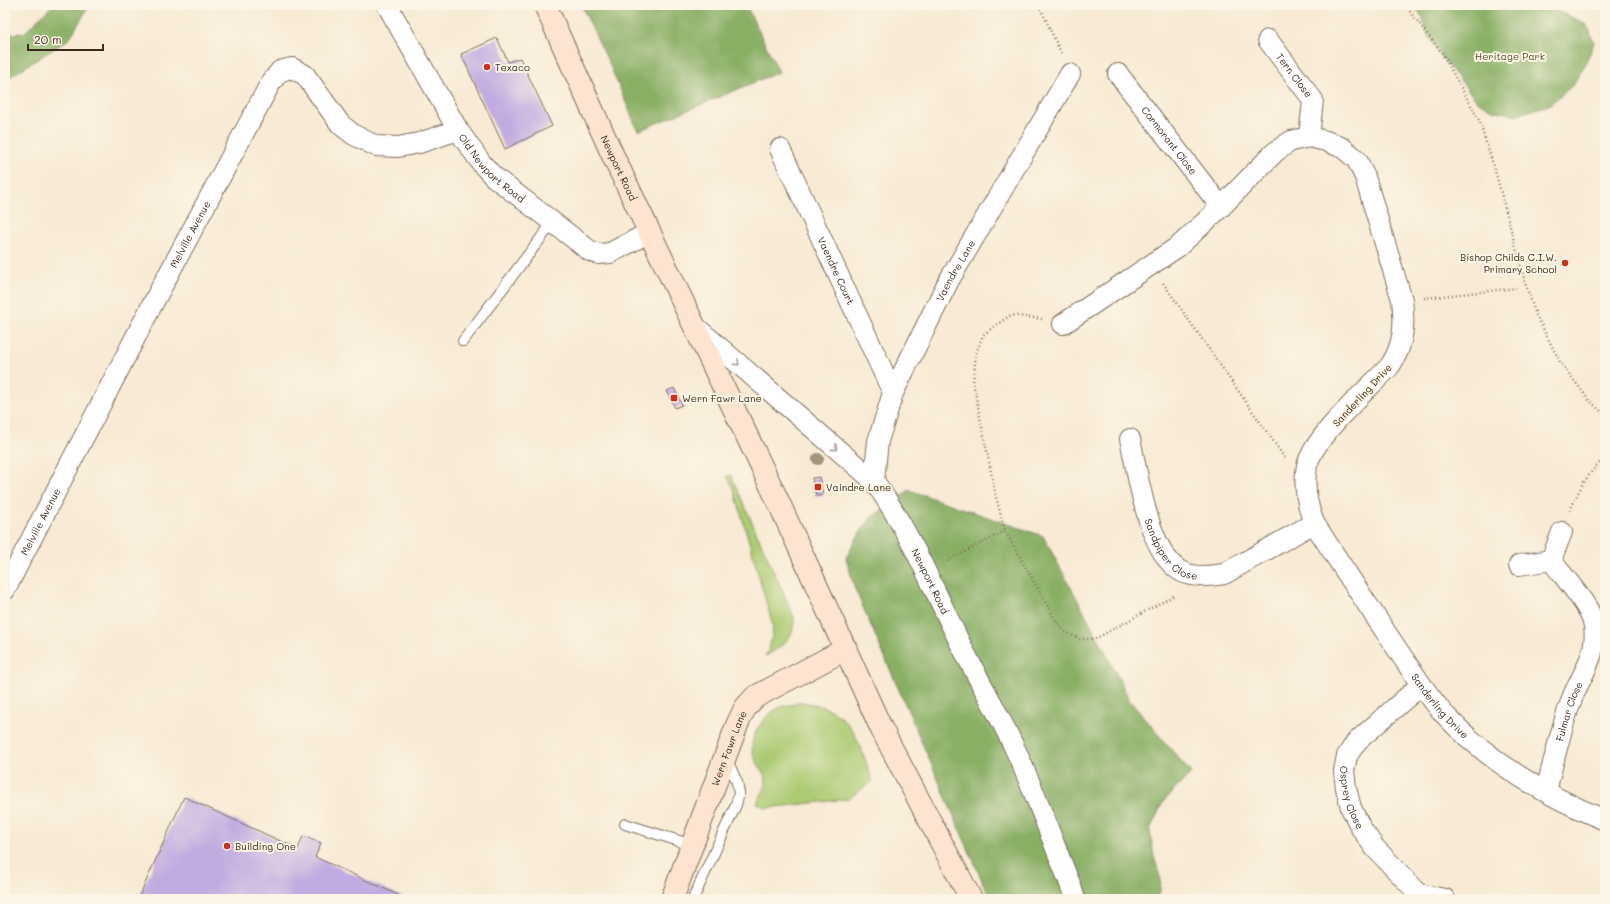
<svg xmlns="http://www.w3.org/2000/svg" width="1610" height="904" font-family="Mali,sans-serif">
<rect width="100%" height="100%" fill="#fcf5e5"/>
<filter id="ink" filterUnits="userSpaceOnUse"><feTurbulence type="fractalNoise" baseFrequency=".025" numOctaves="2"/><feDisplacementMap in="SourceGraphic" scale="8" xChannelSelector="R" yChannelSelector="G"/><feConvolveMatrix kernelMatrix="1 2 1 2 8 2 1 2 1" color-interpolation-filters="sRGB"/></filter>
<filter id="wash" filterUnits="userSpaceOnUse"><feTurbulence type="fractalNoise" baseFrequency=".012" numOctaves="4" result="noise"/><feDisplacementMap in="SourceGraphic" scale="16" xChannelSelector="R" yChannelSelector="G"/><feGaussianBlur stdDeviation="0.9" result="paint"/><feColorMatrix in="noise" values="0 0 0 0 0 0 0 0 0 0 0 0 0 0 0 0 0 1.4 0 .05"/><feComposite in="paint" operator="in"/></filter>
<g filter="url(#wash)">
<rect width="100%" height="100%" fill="#f8ead4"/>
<path fill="#accb73" stroke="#747a48" d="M731,475L794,617C795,638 784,644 768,655L765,656C771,647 772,636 773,626L734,489L727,476Z
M800,702C853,707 857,739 873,781L848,799L766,808L757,803C760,796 767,787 766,780C764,771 756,763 753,754C748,735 765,714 781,707C787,705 794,704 800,702Z"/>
<path fill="#89af65" stroke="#626c42" d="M53,5H90L69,39L5,80V34L24,33Z
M581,5H746L779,72L638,131L608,61Z
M1412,5H1548L1556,11L1583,22L1589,29L1594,43L1585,65L1572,86L1549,105L1515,115L1492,110L1476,100L1444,60L1427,34L1423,18Z
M909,490L1043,536L1101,643L1130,701L1191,773L1163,802L1150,830L1154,857L1161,880L1159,899H990L855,589L846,558L859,534L871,518Z"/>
<g id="blocks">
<path fill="#c1abe1" d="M497,38L508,62L520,58L552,126L505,149L461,54Z
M674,388L682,405L675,408L667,391Z
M819,477L823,495L816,496L812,478Z
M184,797L298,849L303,836L321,843L315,857L407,899H138Z"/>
</g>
</g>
<g filter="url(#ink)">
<use href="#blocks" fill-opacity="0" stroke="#7d6d5e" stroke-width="1"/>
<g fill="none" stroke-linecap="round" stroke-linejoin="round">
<g stroke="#7d6d5e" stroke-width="12">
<path id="lane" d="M463,341L553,222
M625,824L692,845
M693,899L736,805L739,793L737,782L726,758"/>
</g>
<g stroke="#7d6d5e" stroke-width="22">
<g id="street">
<path id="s1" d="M387,5L458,130L482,164L494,177L590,251L599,254L610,253L650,232"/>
<path id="s2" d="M1268,40L1313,100L1309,137"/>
<path id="s3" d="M1118,74L1221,207"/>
<path id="s4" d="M780,149L893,393"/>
<path id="s5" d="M1063,324L1179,246L1221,207L1275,152L1291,141L1309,137L1326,141L1343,148L1357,160L1365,177L1402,300C1405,324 1404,345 1390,366C1368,389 1313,437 1307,466C1303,486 1307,505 1314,523C1339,562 1365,601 1391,640C1408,665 1424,691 1444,714C1488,761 1546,796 1605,820"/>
<path id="s6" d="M697,328L874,481C908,529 932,585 958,639C976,676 998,712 1015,749C1035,792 1051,837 1069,881L1075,899"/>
<path id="s7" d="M1130,439C1138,474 1148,554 1182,572C1196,578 1210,576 1224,574L1314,523"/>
<path id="s8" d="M874,481L878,441L893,393L948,282L1070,74"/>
<path d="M1519,565L1551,560"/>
<path id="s9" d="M5,590L151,307L270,84L280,71L292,68L305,75L341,125L354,135L376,146L398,147L419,143L458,130"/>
<path id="s10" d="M1421,685L1356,742L1347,756L1344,771L1346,788L1351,808L1361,828L1375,848L1419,894L1445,899"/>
<path id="s11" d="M1546,791C1552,767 1558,743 1565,719C1568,710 1571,700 1575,691C1586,669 1601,644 1592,618C1585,600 1563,576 1551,560L1562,532"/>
</g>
</g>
<g stroke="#7d6d5e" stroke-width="24">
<g id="secondary">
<path id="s12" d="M545,5L614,158L778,501L882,730L971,899"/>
<path id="s13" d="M672,899L737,725L745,708L755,697L846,649"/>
</g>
</g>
<path stroke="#7d6d5e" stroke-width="2.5" stroke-dasharray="1 3" stroke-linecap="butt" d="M1039,5L1061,53
M1405,5L1442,53L1479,120L1496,174L1526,286L1536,315L1560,362L1589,400L1605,415
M1163,283L1285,458
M1424,298L1516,288
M1042,319L1011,315L996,325L983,335L976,353L973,382L996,497L1005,531L1055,619L1064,631L1079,639H1095L1175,595
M1570,511C1579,489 1587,474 1605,458
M947,561L1005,531"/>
<use href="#lane" stroke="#fff" stroke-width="10"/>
<use href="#street" stroke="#fff" stroke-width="20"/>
<use href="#secondary" stroke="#fde4d0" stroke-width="22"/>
</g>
<circle fill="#9f967b" cx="818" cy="459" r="6"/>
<defs><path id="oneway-chevron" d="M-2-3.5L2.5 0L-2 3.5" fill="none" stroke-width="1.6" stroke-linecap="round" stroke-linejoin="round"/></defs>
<g stroke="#a79f9a">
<use href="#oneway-chevron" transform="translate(737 363) rotate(41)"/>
<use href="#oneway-chevron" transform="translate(835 448) rotate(41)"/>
</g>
</g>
<g fill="#c8321e" stroke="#fcf5e5" stroke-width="1.5">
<circle cx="487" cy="67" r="4"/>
<circle cx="1565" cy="263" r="4"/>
<rect x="670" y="394" width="8" height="8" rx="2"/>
<rect x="814" y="483" width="8" height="8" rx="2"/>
<circle cx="227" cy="846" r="4"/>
</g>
<g text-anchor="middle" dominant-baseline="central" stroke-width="4" stroke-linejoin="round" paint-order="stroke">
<g font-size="10" fill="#575233" stroke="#fcf5e5">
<text x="1510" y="56">Heritage Park</text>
</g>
<g font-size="10" fill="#3b2a1e" stroke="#fcf5e5" text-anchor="start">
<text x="495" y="67">Texaco</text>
<text x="1557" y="257" text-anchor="end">Bishop Childs C.I.W.<tspan x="1557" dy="12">Primary School</tspan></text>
<text x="682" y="398">Wern Fawr Lane</text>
<text x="826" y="487">Vaindre Lane</text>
<text x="235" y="846">Building One</text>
</g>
<g font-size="10" fill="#3b2a1e" stroke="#fcf5e5">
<text stroke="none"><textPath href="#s2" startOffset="44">Tern Close</textPath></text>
<text stroke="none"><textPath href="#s3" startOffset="84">Cormorant Close</textPath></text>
<text stroke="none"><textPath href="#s1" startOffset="195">Old Newport Road</textPath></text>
<text stroke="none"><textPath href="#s12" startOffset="179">Newport Road</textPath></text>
<text stroke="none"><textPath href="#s9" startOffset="401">Melville Avenue</textPath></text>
<text stroke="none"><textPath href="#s4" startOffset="134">Vaendre Court</textPath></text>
<text stroke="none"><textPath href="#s8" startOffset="228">Vaendre Lane</textPath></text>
<text transform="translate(1362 395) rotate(-47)">Sanderling Drive</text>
<text stroke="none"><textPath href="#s9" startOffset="77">Melville Avenue</textPath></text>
<text stroke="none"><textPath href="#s7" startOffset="122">Sandpiper Close</textPath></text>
<text stroke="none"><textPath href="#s6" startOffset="349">Newport Road</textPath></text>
<text stroke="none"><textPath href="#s5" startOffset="994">Sanderling Drive</textPath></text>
<text stroke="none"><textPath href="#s11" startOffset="83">Fulmar Close</textPath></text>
<text stroke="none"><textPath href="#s13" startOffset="161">Wern Fawr Lane</textPath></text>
<text stroke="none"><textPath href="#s10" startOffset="146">Osprey Close</textPath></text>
</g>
</g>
<rect width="1610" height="904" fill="none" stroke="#fcf5e5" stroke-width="20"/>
<path d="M28 44v6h75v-6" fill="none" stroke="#3b2a1e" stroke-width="2"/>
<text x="34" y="44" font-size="12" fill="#3b2a1e" stroke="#fcf5e5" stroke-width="3" paint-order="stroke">20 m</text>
</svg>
